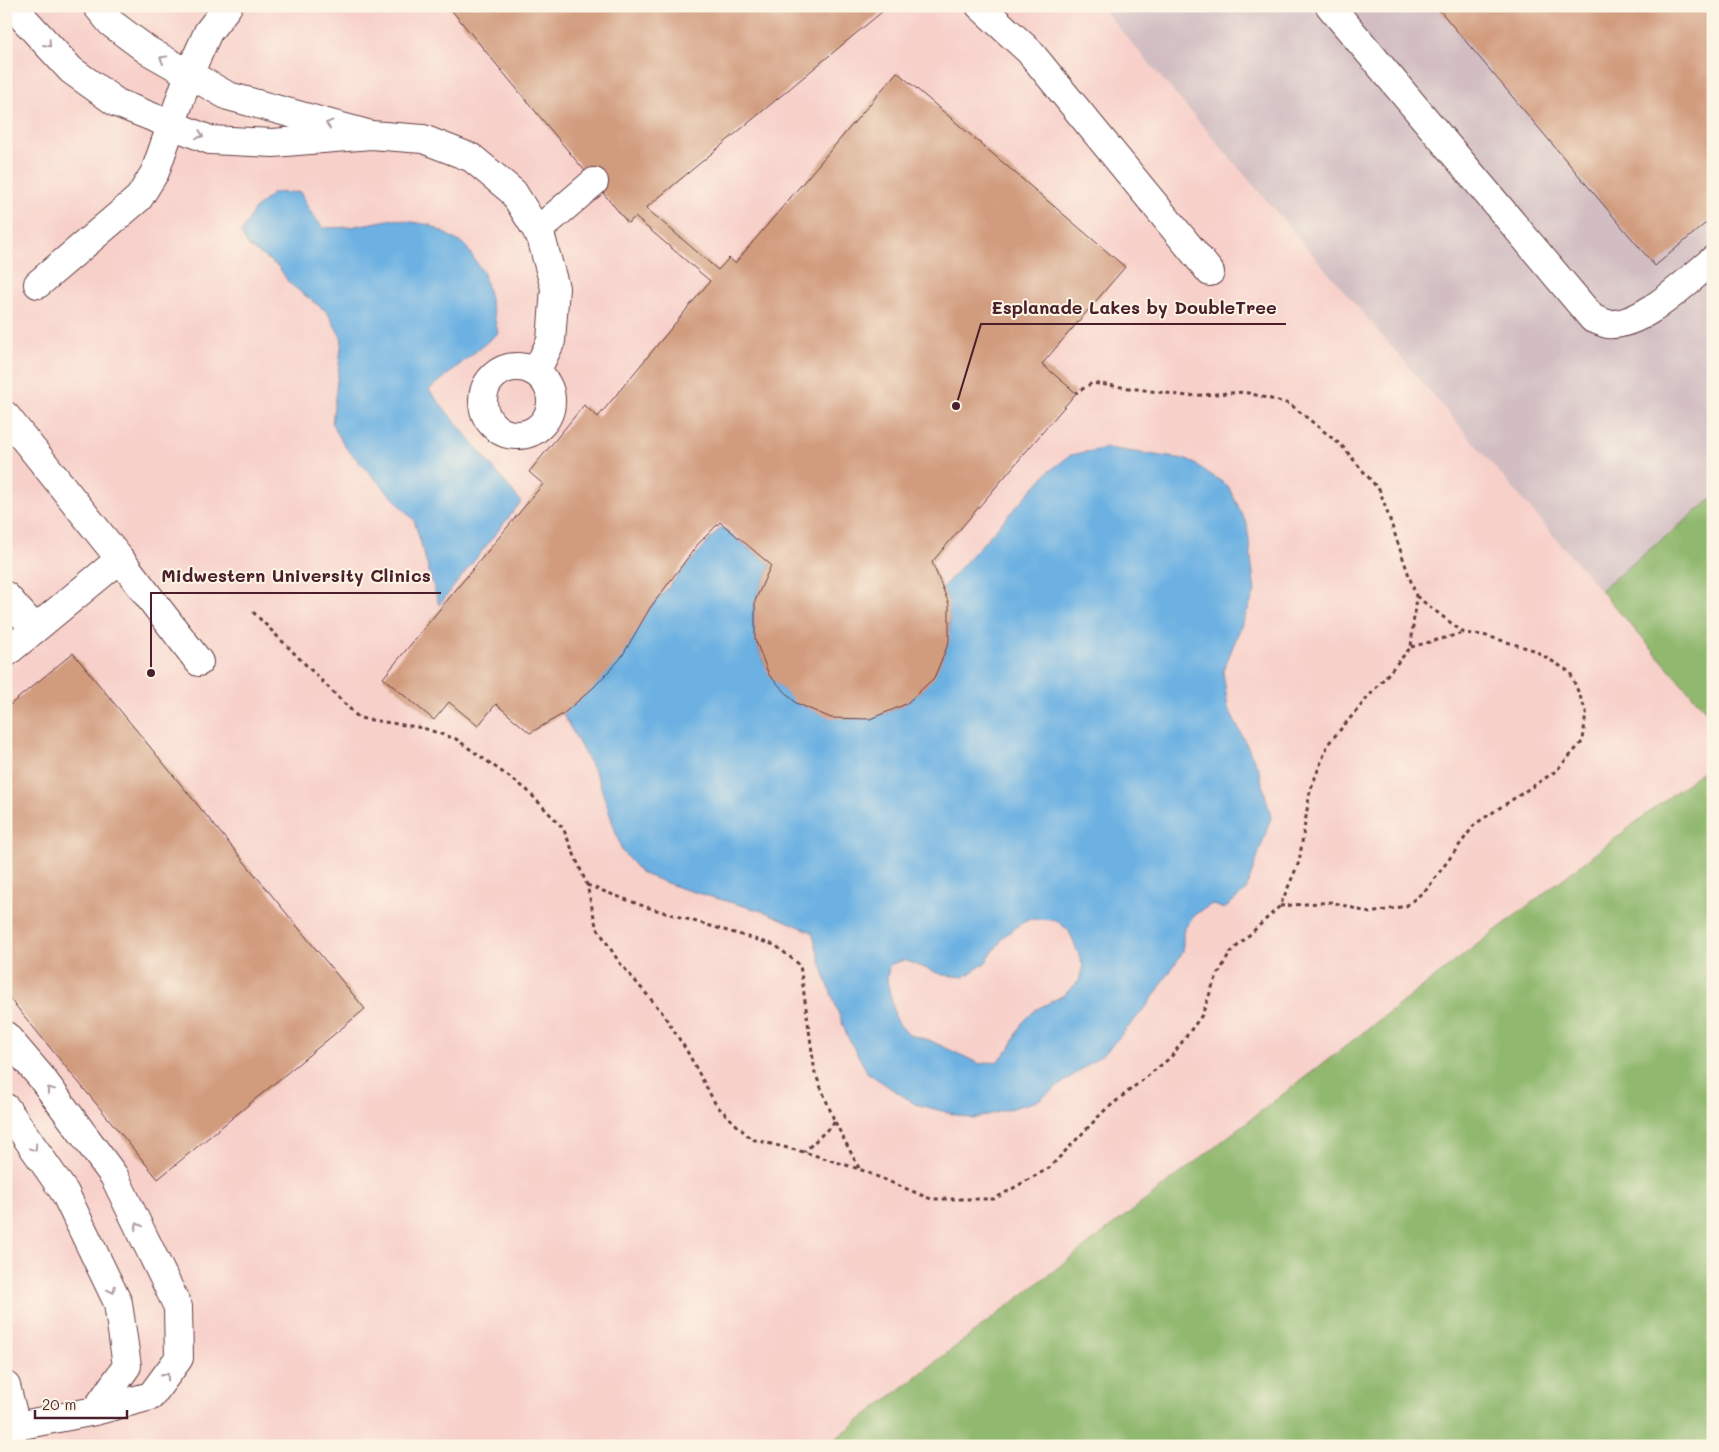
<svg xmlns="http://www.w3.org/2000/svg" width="1719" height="1452" font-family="Mali,sans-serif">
<rect width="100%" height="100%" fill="#fcf5e5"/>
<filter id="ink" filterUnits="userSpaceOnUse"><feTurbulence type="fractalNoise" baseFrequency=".02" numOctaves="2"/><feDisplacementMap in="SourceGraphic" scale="10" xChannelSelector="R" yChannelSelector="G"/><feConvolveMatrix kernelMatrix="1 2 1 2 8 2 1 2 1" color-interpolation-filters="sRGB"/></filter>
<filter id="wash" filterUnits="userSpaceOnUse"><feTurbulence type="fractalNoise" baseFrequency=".0096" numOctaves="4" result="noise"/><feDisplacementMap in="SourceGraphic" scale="20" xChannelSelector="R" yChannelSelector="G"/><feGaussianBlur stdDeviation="1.12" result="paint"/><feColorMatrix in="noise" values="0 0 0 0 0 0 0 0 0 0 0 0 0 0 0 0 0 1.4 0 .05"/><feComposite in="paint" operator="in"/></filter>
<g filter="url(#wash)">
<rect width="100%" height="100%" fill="#f1e3c6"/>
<path fill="#f7d0ca" d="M7,6H1100L1713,719V763L826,1446H6Z"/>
<path fill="#d2bec2" d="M1100,6H1713V498L1600,590Z"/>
<path fill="#90b86e" stroke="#6d6c4c" d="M1713,498V719L1600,590Z
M1713,763V1446H826L903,1387Z"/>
<path fill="#6cb1e2" stroke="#5b6886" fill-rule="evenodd" d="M300,192L309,210L323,228L350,227L394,219L430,225L465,245L484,274L498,333L429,390L521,502L439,605L414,520L346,448L332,424L342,339L327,312L289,283L279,267L248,246L241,233L254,210L273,193Z
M1107,448L1189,460L1228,486L1247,524L1255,592L1223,671L1228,708L1259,770L1271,818L1246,890L1224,909L1212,904L1194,915L1183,931V952L1147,1006L1106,1052L1037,1101L973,1119L915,1104L868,1073L847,1036L824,974L812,932L765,912L680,888L641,873L622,851L598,778L563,714L650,608L721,527L771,565C766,576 759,588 756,600C751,618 755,640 761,656C794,736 906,741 941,661C952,636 952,612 943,587L1048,472L1071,455ZM1028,919L1056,920L1069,931L1083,965L1079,981L1064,995L1035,1010L1022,1023L1010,1048L998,1061L980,1064L929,1040L909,1035L896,1021L887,980L889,965L904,960L943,975L964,977L985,963L1005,935Z"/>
<g id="blocks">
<path fill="#d19b7e" d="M448,6H889L646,208L718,270L729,258L735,263L897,72L1125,267L1042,364L1076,393L932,562L949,604V642L934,678L906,704L870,719L831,718L796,703L769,675L755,639V601L771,565L720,522L698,544L650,608L621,658L593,688L563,714L530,733L496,704L478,726L449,702L434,720L383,678L543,484L529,472L584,405L598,417L710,281L635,217L628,223Z
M1436,6H1713V217L1655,266Z
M73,653L365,1009L158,1179L6,994V708Z"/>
</g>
</g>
<g filter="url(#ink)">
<use href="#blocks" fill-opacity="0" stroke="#633c42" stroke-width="1"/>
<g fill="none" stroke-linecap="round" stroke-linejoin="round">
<g stroke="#633c42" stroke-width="30">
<path id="minor" d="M18,6L24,19L71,70L117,103L210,140L273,143L371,135L228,96L147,50L111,23L97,6
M980,6L1029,51L1210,272
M1330,6L1593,319C1598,320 1603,323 1608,324C1642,327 1688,280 1713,260
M371,135L423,139L472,158L513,192L541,237L555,288L551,341L536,372
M537,231L594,182
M38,284L139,198L155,172L189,74L208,32L228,6
M483 401a34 34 0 1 1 68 0a34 34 0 1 1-68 0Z
M6,416L120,559L6,653
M120,559L199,662
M6,596L35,629
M6,1036L41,1077L114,1176L178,1307L179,1358L151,1396L95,1411L6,1428
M6,1108L65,1193L118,1303L127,1366L95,1411
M6,1386L16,1426"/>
</g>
<path stroke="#633c42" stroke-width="3" stroke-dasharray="4 4" stroke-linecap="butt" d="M253,612L359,718L423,728L456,739L526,789L563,828L587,885L596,926L619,962L661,1011L687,1051L716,1105L751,1139L804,1152L859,1169L931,1199H994L1049,1168L1104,1111L1171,1057L1202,1015L1214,982L1230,953L1280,906L1299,862L1310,791L1328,744L1411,647L1416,596L1380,491L1342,446L1290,404L1244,392L1188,396L1092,383L1076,393
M1411,647L1463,633
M587,885L646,907L775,945L800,965L815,1073L835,1122L804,1152
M1280,906L1332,902L1370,913L1406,906L1427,889L1475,824L1556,771L1583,741L1586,711L1570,672L1534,650L1483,635L1464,633L1416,596
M835,1122L859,1168"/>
<use href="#minor" stroke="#fff" stroke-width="28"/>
</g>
<defs><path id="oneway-chevron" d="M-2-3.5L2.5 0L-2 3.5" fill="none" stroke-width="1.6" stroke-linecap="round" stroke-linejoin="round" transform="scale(1.25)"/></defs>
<g stroke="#ae9aa0">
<use href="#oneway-chevron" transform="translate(48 44) rotate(48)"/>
<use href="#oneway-chevron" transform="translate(163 59) rotate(-151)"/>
<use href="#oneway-chevron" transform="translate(329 124) rotate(-165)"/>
<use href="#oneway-chevron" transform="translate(200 135) rotate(22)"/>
<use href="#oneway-chevron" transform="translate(50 1090) rotate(-127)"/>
<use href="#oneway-chevron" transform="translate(34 1148) rotate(56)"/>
<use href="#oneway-chevron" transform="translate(138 1226) rotate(-116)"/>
<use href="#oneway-chevron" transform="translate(112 1290) rotate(64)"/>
<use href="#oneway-chevron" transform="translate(166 1376) rotate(-54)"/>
</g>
</g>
<path fill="none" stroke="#4a1f2b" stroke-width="2" d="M956 406L981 324H1286M151 673L151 593H441"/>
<g fill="#4a1f2b" stroke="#fcf5e5" stroke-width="2">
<circle cx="956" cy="406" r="5"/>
<circle cx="151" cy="673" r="5"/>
</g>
<g font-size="18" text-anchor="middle" font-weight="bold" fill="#4a1f2b" stroke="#fcf5e5" stroke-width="4" stroke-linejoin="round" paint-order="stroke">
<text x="1134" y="314">Esplanade Lakes by DoubleTree</text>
<text x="296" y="582">Midwestern University Clinics</text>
</g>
<rect width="1719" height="1452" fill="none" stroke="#fcf5e5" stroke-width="25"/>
<path d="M35 1410v8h92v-8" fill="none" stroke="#4a1f2b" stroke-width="2.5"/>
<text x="42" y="1410" font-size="15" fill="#4a1f2b" stroke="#fcf5e5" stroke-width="4" paint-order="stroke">20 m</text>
</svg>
